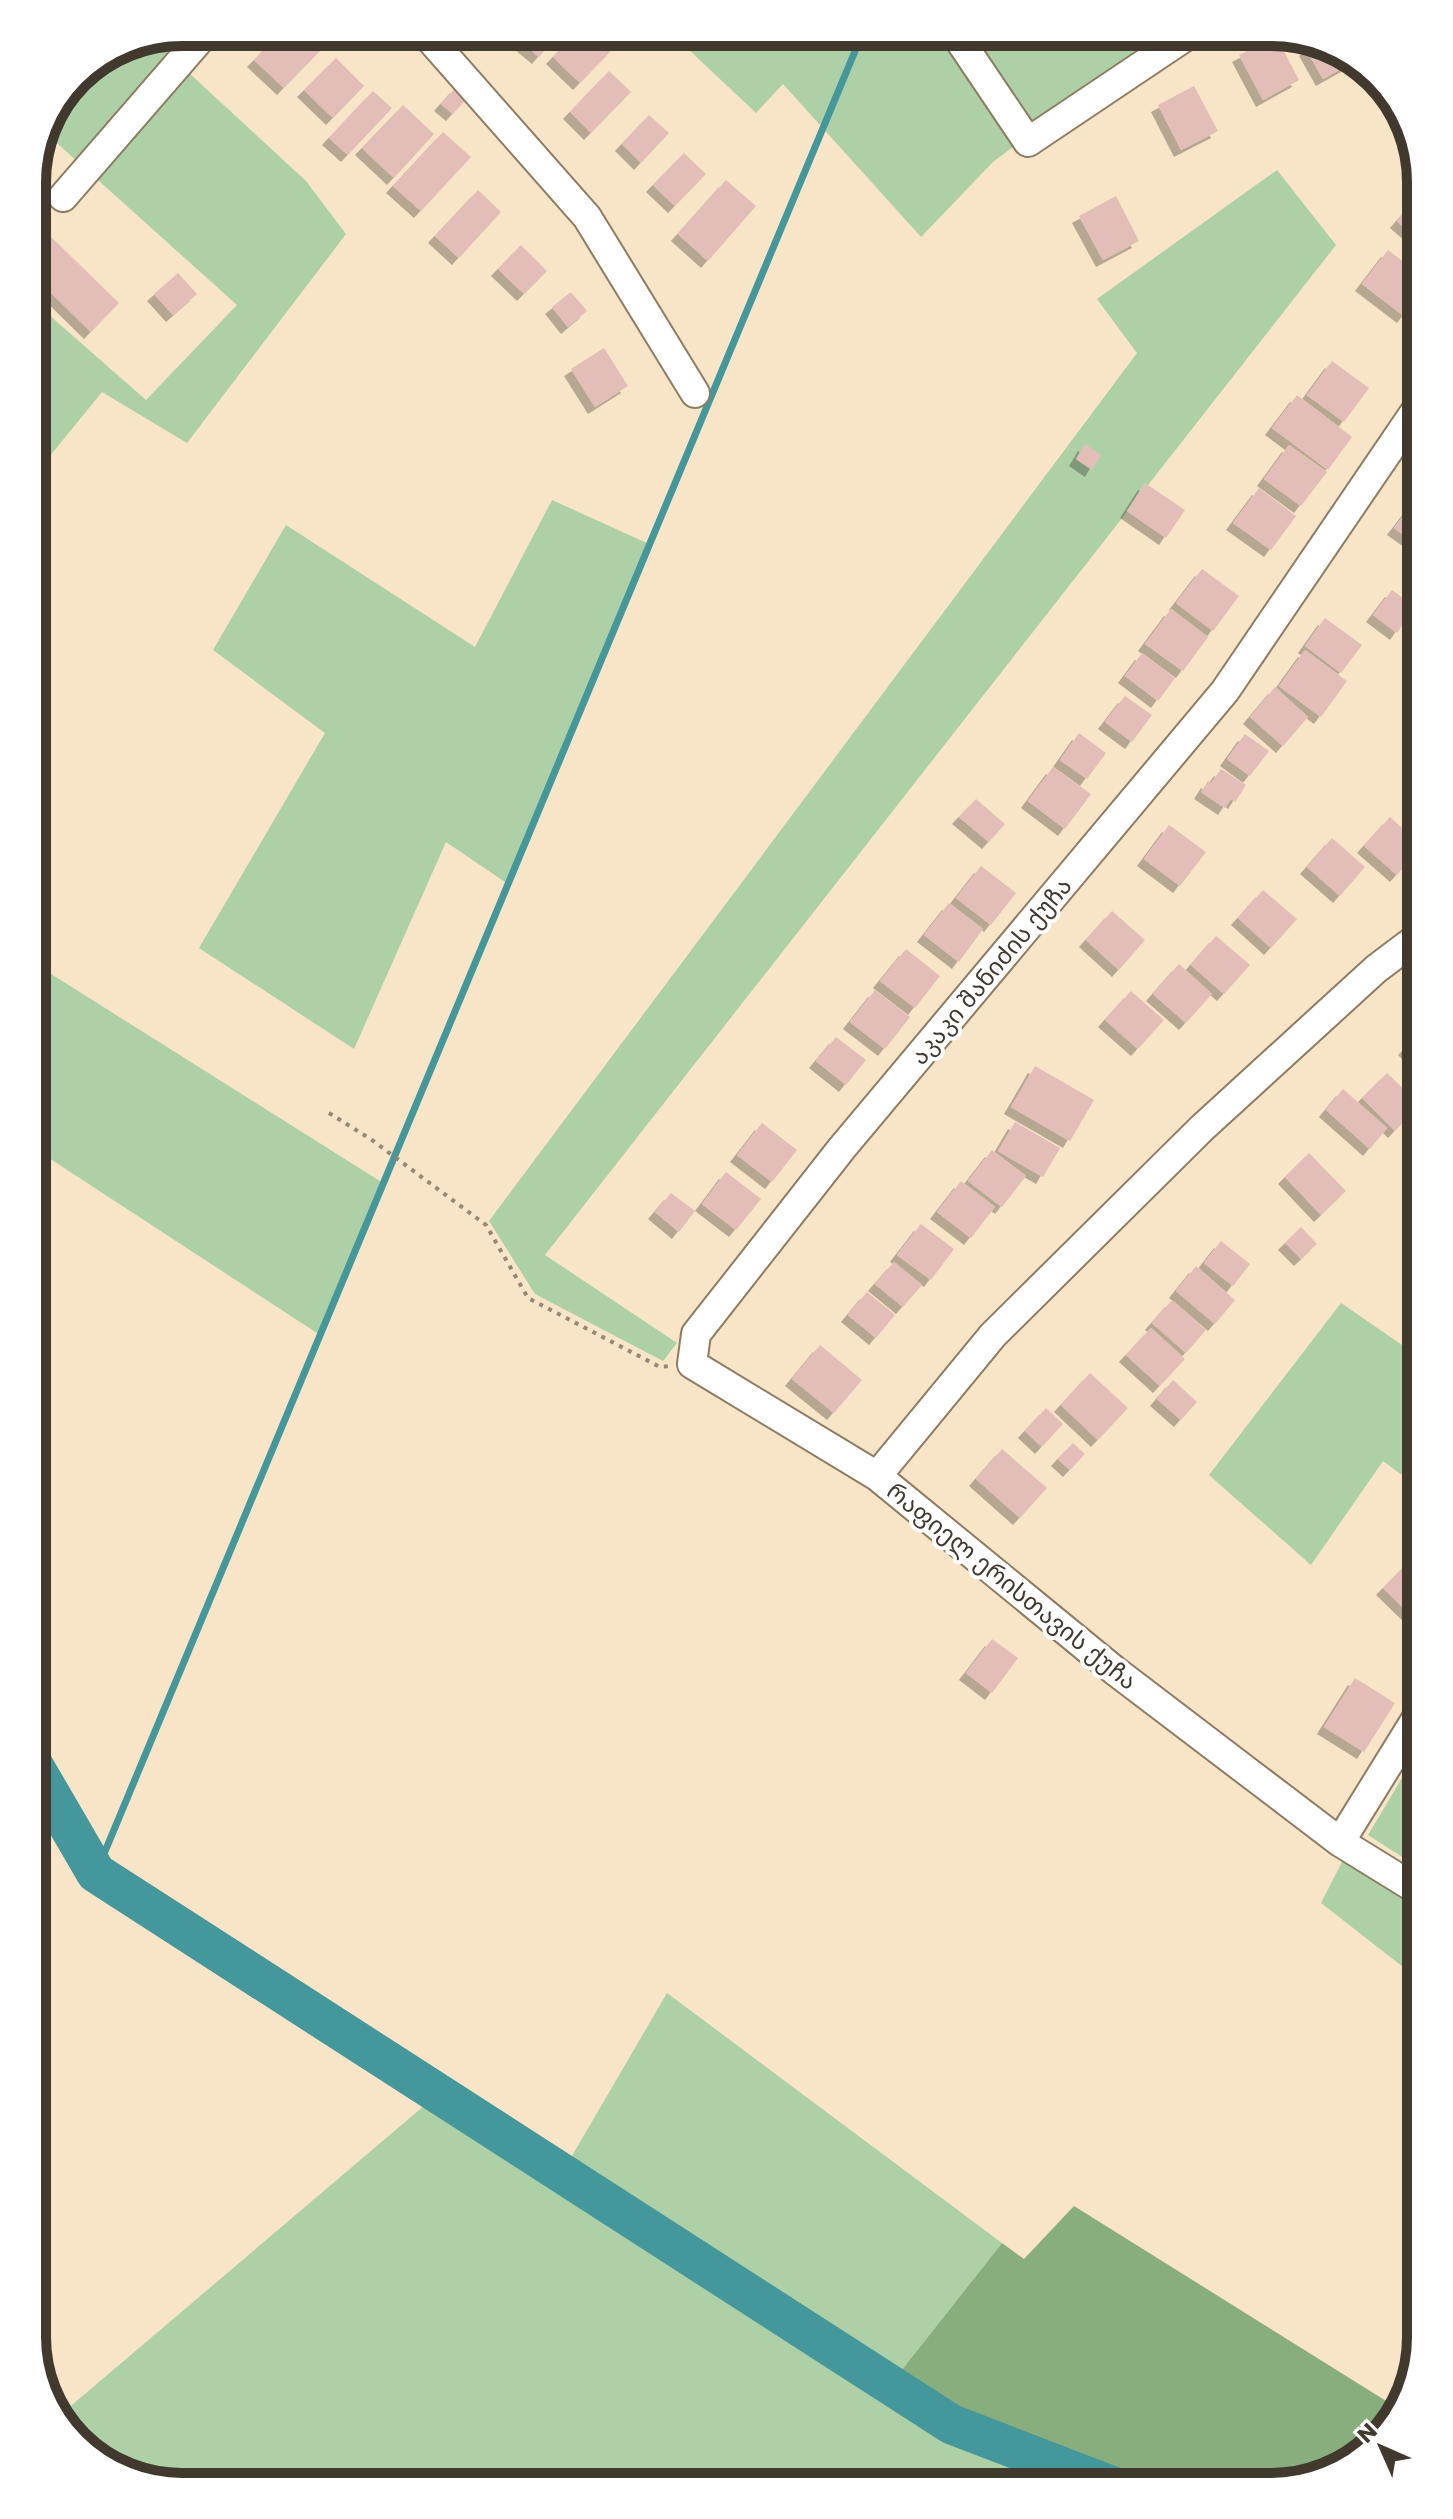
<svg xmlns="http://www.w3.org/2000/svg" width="1453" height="2519" font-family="Poppins,'Noto Sans Georgian',sans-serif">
<defs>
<filter id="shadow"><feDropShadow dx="-7" dy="7" stdDeviation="0" flood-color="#0004"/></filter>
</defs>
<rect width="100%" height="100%" fill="#f8e4c7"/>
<path fill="#aed0a6" d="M670,32H944L1017,144L993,162L921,237L783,84L756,113Z
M971,32H1161L1036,129Z
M151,38L306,181L346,234L187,443L102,392L32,478V300L146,400L237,305L49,136L76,76L125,43Z
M1277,170L1336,245L545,1255L677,1343L663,1361L535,1294L489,1221L1137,353L1097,299Z
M552,500L649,544L508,884L446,842L354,1049L199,948L325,733L213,650L286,525L475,647Z
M32,962L383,1183L320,1335L32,1147Z
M1341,1303L1421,1358V1489L1383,1461L1311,1565L1209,1475Z
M1421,1746V1869L1368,1835Z
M1343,1860L1421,1907V1981L1321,1903Z
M667,1993L1002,2243L890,2385L951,2424L1114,2487H173L99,2462L59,2416L438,2094L562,2173Z"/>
<path fill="#88ae7e" d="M1074,2206L1399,2409L1396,2420L1337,2472L1271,2487H1114L951,2424L890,2385L1002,2243L1024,2259Z"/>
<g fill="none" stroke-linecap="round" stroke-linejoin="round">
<path stroke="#44979a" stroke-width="7" d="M96,1873L863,32"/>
<path stroke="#44979a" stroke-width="40" d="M32,1763L96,1873L951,2424L1114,2487"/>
</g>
<path fill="#e3beb8" filter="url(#shadow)" d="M281,32H302L321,50L284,88L254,60Z
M509,32H560L539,57Z
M577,32H596L613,49L580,83L553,57Z
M1276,36L1299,80L1263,100L1239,55Z
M1315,44L1342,53L1348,65L1323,79L1306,49Z
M336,58L364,86L333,118L304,90Z
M609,71L631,92L591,133L570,112Z
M457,86L469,96L453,114L441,104Z
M1194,86L1218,131L1181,150L1158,105Z
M373,91L392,108L348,155L329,138Z
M403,105L434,134L394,178L362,148Z
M649,115L669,133L641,163L622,144Z
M443,132L471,157L421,211L393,186Z
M684,153L706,174L675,206L653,185Z
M726,180L756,206L708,261L678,234Z
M478,190L501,212L459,258L435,236Z
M1116,196L1139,241L1103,260L1079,216Z
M1410,206L1418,213L1421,210V242L1397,221Z
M45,231L119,303L91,332L32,274V244Z
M521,245L547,271L524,294L498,269Z
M1388,250L1421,275V294L1404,316L1362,284Z
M178,273L197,294L173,315L154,294Z
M571,292L587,311L568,327L552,307Z
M604,348L628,386L595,407L571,369Z
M1332,361L1369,388L1344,422L1307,395Z
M1297,395L1352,437L1328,470L1272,428Z
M1085,444L1101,455L1092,470L1076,459Z
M1289,445L1327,472L1301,506L1264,479Z
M1145,483L1185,510L1166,538L1127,511Z
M1259,488L1296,516L1271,550L1233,523Z
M1413,503L1421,509V542L1418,545L1394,528Z
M1202,569L1239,596L1213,631L1176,603Z
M1392,590L1415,607L1397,633L1373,615Z
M1171,609L1208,637L1183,671L1145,644Z
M1325,618L1362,645L1341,673L1305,646Z
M1305,650L1347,681L1321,717L1279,686Z
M1142,653L1175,678L1158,701L1125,676Z
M1275,687L1308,717L1283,746L1250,717Z
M1125,696L1152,715L1132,742L1105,722Z
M1079,733L1106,753L1087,779L1060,760Z
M1245,734L1269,751L1250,776L1227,759Z
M1053,767L1091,794L1065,829L1028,801Z
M1221,769L1246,785L1235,802L1231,799L1225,808L1201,792L1208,781L1211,783Z
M976,799L1005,824L989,842L959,817Z
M1390,817L1421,845V848L1397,875L1364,846Z
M1169,825L1206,852L1180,886L1144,859Z
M1332,838L1365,867L1340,896L1307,867Z
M981,866L1016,893L991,925L956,898Z
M1263,890L1297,919L1271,948L1238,918Z
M949,903L983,929L959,962L924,935Z
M1112,911L1145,940L1119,970L1086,940Z
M1216,936L1250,965L1224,994L1191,965Z
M906,949L940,976L915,1008L880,981Z
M1179,964L1212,994L1186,1023L1153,994Z
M875,990L910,1017L885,1049L850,1022Z
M1131,991L1164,1020L1138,1049L1105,1020Z
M1421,1032V1064L1405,1048Z
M836,1037L866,1060L846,1085L816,1061Z
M1035,1066L1094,1100L1070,1141L1011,1107Z
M1387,1073L1420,1105L1395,1131L1362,1098Z
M1343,1089L1387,1128L1370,1149L1326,1110Z
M1015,1122L1060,1148L1043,1177L998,1151Z
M762,1123L797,1150L772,1182L737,1155Z
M992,1150L1026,1176L1002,1207L968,1181Z
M1309,1153L1346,1191L1321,1215L1285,1177Z
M726,1172L761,1199L736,1230L702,1204Z
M961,1181L995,1207L971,1238L937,1212Z
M671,1193L695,1211L679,1232L655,1212Z
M921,1224L954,1249L931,1280L897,1255Z
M1301,1227L1317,1244L1301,1259L1285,1243Z
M1221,1241L1250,1264L1233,1286L1204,1263Z
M894,1262L922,1285L903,1307L875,1284Z
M1196,1266L1235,1300L1215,1324L1176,1291Z
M867,1292L895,1315L876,1338L848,1315Z
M1172,1300L1206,1330L1186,1353L1152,1323Z
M1151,1328L1185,1359L1160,1386L1126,1355Z
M820,1345L862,1380L834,1413L792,1379Z
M1090,1373L1128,1408L1098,1440L1061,1405Z
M1173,1380L1197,1402L1181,1420L1157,1399Z
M1046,1408L1063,1424L1042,1447L1025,1431Z
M1073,1443L1085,1454L1070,1470L1058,1459Z
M1002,1449L1047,1488L1020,1518L976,1479Z
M1412,1558L1421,1567V1625L1383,1588Z
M992,1639L1018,1658L992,1693L966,1673Z
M1355,1678L1395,1703L1364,1752L1324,1727Z"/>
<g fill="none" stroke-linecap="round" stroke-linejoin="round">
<g stroke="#8d7c62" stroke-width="32">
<path id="minor" d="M424,32L587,217L695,393
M954,32L1028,142L1192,32
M63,197L206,32
M877,1476L993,1335L1202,1128L1376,969L1421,935
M1340,1842L1421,1711
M1421,1892L1340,1842L1114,1670L877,1476L692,1364L696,1334L842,1148L1225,691L1421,403"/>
</g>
<path stroke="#948774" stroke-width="4" stroke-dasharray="4 6" stroke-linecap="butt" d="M329,1113L372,1140L486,1225L528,1298L660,1367L670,1366"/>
<use href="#minor" stroke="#fff" stroke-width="28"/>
</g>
<g text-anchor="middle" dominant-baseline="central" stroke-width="8" stroke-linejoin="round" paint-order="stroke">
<g font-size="24" fill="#41392e" stroke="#fff">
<text transform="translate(991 971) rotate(-50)">აკაკი შანიძის ქუჩა</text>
<text transform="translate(1012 1586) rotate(39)">რაფიელ ერისთავის ქუჩა</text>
</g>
</g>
<path d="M0 0H1453V2519H0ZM182 46H1271A136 136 0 0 1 1407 182V2337A136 136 0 0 1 1271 2473H182A136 136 0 0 1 46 2337V182A136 136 0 0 1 182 46Z" fill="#fff" fill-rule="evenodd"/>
<path fill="none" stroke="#41392e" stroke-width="10" d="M182 46H1271A136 136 0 0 1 1407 182V2337A136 136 0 0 1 1271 2473H182A136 136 0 0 1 46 2337V182A136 136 0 0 1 182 46Z"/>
<g transform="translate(1381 2447) rotate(315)" stroke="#ffffff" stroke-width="6" paint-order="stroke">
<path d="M0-6L14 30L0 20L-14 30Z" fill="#41392e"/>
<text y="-12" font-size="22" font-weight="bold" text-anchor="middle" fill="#41392e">N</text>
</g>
</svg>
